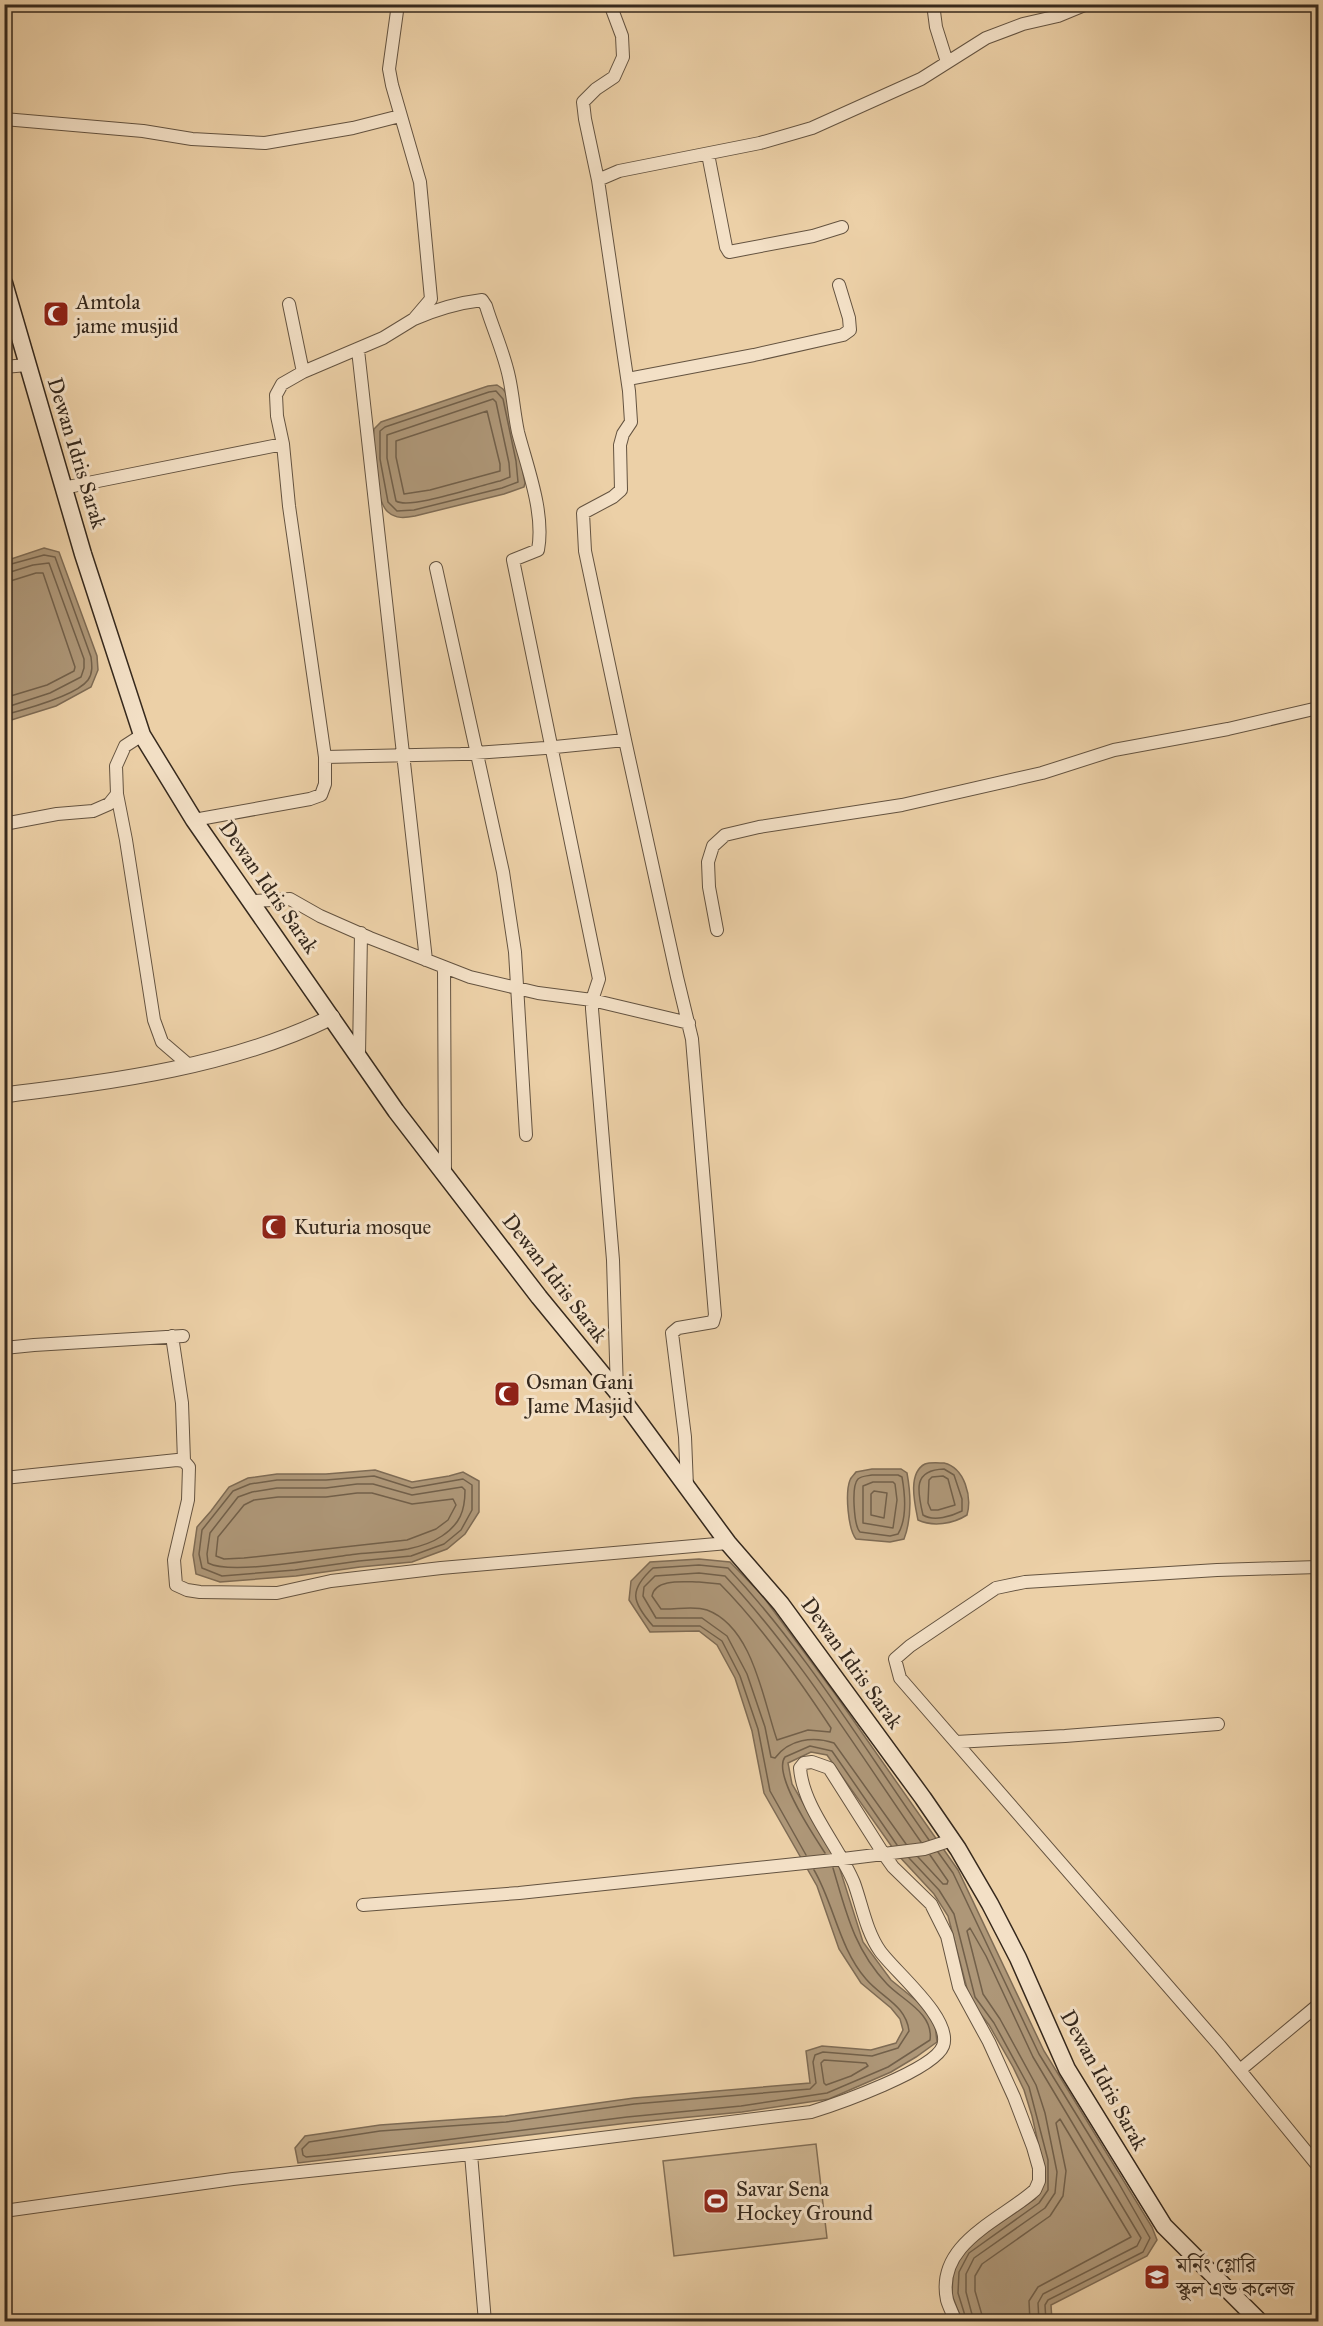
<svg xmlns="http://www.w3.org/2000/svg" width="1323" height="2326" font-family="'IM FELL Great Primer','Noto Serif Bengali',serif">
<rect width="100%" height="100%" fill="#ecd0a7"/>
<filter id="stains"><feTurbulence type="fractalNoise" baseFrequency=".00333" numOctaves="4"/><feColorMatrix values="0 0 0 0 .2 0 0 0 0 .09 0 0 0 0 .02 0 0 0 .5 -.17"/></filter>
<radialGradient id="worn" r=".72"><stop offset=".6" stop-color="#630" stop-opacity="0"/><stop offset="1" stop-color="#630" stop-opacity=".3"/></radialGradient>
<path fill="#cdb490" stroke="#826e56" stroke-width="1.5" d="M816,2144L827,2238L674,2256L663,2161Z"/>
<path fill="#ae9778" stroke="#7e6b54" stroke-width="1.5" d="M497,385L503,389L508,396L525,483L524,487L504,494L415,516C405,518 396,519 388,512C375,501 372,446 374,429L381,422L488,386Z
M44,548L59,552L97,656L98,670L91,687L56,706L5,722V561Z
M944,1463C965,1468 972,1497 967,1515C953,1524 933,1527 918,1520C915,1505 907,1473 925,1464C930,1462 939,1463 944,1463Z
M872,1469H901L907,1473C911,1495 912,1518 904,1539L890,1542L856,1539C848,1529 845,1493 850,1480C851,1477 854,1475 856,1472Z
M375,1470L412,1482L449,1476L463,1472L479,1481V1512L465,1534L447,1549L412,1562L360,1567L296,1576L220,1582L196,1574L193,1555L197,1527L211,1511L229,1487L248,1478L277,1474H326Z
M699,1559L730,1562L761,1594L835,1694L958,1870L1044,2051L1152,2227L1157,2240L1147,2256L1051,2305L1052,2321H962L952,2295L953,2271L964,2248L1035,2199L1042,2188V2160L1032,2116L1024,2090L1013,2067L989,2025L970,2000L948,1916L934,1894L897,1854L827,1755L811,1752L788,1763L792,1784L838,1863L863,1942L891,1980L923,2006L935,2025L937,2042L916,2057L891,2072L829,2099L742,2112L628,2123L298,2163L295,2148L305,2136L380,2125L505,2116L634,2098L810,2083L806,2051L822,2046L871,2050L896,2043L903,2030L900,2019L891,2008L861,1983L839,1949L817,1886L764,1793L752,1731L735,1678L717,1645L699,1631L650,1632L629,1600L631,1581L650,1562Z"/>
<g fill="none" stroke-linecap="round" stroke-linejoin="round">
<path stroke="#72604a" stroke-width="1.5" d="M496,391L503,399L516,461L518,482L502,488L414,510L397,511L388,502L380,459V431L385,427L489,392Z
M493,399L496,402L509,463L510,477L500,481C480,485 410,510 396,501L387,458V435Z
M487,411L500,464V471L430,490L404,494L396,457V441Z
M4,566L44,555L55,557L91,657C92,665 93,673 88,680C77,695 23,710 4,715
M4,574L33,565L49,563L84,659V668L81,677L50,693L4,708
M4,583L36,573H43L75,667L74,671L47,685L4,698
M944,1469L954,1475L962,1499V1511C952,1516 934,1522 923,1515C917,1490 913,1470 944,1469Z
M872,1475H898L902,1477C905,1494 907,1519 898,1534L890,1536L860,1532C854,1526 851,1486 858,1479C861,1476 867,1476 872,1475Z
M374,1476L412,1488L463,1479L472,1485V1510L461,1530L444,1544L411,1556L359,1561L295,1570L222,1576L202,1568L199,1554L202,1530L233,1491L250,1484L277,1480H326Z
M943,1476L948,1479L955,1505L938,1510H931L928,1503L929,1480L932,1477Z
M873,1482H893L895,1484L897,1500L893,1528L863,1523V1486Z
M357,1484H373L412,1495L462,1487L465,1490C465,1511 460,1524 442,1536C433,1542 418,1547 408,1549C391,1552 374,1552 357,1554C327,1557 232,1576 208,1563L207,1554L210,1533L238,1497L252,1492L277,1488H326Z
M874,1491L887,1493L884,1518L871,1515V1494Z
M357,1493H372L412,1504L453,1499L456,1505L448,1520L436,1529L407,1540L244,1558L224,1559L216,1556L218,1537L244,1505L254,1500L278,1497H326Z
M699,1582L720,1584C760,1624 800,1681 831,1728L830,1732L808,1730L777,1740C763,1700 753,1627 707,1610C693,1605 675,1610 661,1609L652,1596C655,1578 685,1582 699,1582Z
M906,1844L834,1743C813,1736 789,1739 775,1758L771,1757L765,1727L747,1674L727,1636L702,1618H656L643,1596L644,1587L655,1576L699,1573L725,1576C800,1656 858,1752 921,1842
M938,1852L953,1873L1039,2054L1118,2182L1150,2238L1143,2252L1048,2300L1045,2305L1046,2322
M825,1853C814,1836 772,1774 785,1757L810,1746L832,1751L897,1845
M806,1855L770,1791L758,1729L740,1676L722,1641L700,1626H653C631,1601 629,1590 653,1568L699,1565L728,1568C805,1650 864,1748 929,1840
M918,1857L943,1884H947L948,1881L930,1855
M909,1858L939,1890L954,1914L975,1997L994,2023L1029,2087L1048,2160V2190L1039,2203L969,2253L959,2272L958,2293L967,2322
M814,1870C834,1904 839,1948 866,1979C881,1997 906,2005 909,2031L898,2048L872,2056L823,2052L815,2055L813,2062L816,2083L810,2089L634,2104L506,2122L380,2131L309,2142L302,2149L303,2155L306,2157L327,2155L627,2117L741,2106L827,2093L888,2067L930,2040C934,2013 902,2000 887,1984C854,1949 846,1912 833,1868
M824,2060L866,2063L868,2066L851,2076L826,2085L824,2083L821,2063Z
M974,2322L966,2292V2274L974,2258L1045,2208L1055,2193L1057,2172L1045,2113L1036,2085L1000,2019L983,1994L967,1931L970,1928L986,1956L1033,2057L1141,2238L1137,2246L1043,2294L1038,2303L1039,2322
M984,2322L975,2291V2276L982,2264L1050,2216L1063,2196L1066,2171L1056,2123L1060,2119L1131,2237L1038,2287L1029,2301L1030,2322"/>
<g stroke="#645340" stroke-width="14">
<path id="minor" d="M177,4H179
M933,4L936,27L947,62
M4,119L143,131L192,139L265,143L353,128L400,116
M708,154L726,247L729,252L813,236L842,227
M598,180L585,119L583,102L596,89L614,77L623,57L622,36L610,4
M289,304L303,372
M414,319C437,309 457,303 482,300L486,306C493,329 504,353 509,377C513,395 514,413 518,432C527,467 545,513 538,550L513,560L599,979L592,1000V1009L613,1260L617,1392
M358,350L426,960
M4,367L27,365
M628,379L754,355L843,335L850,330L849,318L839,285
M63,488L283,444
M436,568L503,872L515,952L526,1135
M142,735L125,746L116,766L117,794L126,840L154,1020L162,1042L190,1066
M625,740L677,977L692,1039L715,1315L713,1322L678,1328L672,1333L685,1437L687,1487
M325,757L461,754L545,748L625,740L585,551L583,513L613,497L621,490L620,445L623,434L631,422L629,391L598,180L619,171L760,143L812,128L921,79L986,38L1023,24L1058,16L1087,4
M194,820L310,799L321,795L325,784V757L289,506L283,444L277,416L276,395L282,384L303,372L383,338L414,319L431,299L420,182L392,85L389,69L398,4
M4,824L57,814L93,811L109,804L117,794
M252,901L290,899L320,916L370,938L470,977L538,993L592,1000L689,1023
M717,930L709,887L708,862L713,846L725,835L759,827L902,805L1042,773L1114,750L1228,729L1318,708
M444,967L445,1175
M359,1055L361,933
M172,1336L182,1403L184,1461
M4,1348L34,1345L183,1336
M4,1478L177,1460L184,1461L189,1467L188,1500L174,1560L176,1585L187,1590L200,1592L277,1593L331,1581L441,1568L728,1543
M1318,1567L1217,1570L1025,1582L996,1588L910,1646L895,1659L900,1678L1220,2046L1318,2166
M956,1742L1065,1736L1218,1724
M363,1905L519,1893L843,1859L924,1849L952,1840
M1240,2070L1318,2005
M471,2154L485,2322
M4,2211L233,2179L471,2154L811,2112C837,2104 934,2070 943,2046C953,2019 895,1972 880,1951C866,1931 862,1905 854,1883C839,1846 803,1808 800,1768L804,1763L812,1762L829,1768L883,1853L893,1867L931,1904L947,1936L959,1987L989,2042L1014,2097L1033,2147L1039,2168V2181L1035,2190C1002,2220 935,2243 947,2300C949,2307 953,2314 956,2322"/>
</g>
<g stroke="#645340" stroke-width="17">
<path id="tertiary" d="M4,1095C116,1081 230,1067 332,1017"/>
</g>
<g stroke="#36291d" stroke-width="19">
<path id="secondary" d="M4,283L83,554L142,735L194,820L396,1111L539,1297L617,1392L728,1543L781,1604L923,1798L958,1849L990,1904L1018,1958L1067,2069L1164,2226L1260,2322"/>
</g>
<use href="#minor" stroke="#f3e0c6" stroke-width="12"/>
<use href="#tertiary" stroke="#f3e0c6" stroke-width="15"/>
<use href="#secondary" stroke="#f3e0c6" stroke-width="16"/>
</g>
<defs>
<g id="mosque-square" transform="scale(1.35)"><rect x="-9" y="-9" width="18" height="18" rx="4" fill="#8f2418" stroke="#f3e0c6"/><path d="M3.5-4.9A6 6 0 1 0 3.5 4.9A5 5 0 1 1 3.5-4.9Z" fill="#fff"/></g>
<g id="stadium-square" transform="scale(1.35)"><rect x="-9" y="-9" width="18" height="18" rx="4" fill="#8f2418" stroke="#f3e0c6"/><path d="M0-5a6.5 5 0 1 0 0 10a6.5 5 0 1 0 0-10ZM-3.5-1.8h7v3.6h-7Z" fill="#fff"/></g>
<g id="university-square" transform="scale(1.35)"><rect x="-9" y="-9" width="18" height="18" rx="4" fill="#8f2418" stroke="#f3e0c6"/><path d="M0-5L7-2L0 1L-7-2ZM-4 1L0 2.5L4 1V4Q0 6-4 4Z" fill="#fff"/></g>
</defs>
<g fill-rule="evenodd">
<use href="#mosque-square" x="56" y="314"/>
<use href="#mosque-square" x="274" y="1227"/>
<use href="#mosque-square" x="507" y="1394"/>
<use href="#stadium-square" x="716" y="2201"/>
<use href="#university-square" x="1157" y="2277"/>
</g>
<g text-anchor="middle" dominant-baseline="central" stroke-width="6" stroke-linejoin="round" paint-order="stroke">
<g font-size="21" fill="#36291d" stroke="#f3e0c6" text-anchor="start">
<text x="76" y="302">Amtola<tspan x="76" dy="24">jame musjid</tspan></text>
<text x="294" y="1227">Kuturia mosque</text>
<text x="526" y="1382">Osman Gani<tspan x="526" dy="24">Jame Masjid</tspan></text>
<text x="736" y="2189">Savar Sena<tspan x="736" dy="24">Hockey Ground</tspan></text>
<text x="1176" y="2265">মর্নিং গ্লোরি<tspan x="1176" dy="24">স্কুল এন্ড কলেজ</tspan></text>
</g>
<g font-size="21" fill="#36291d" stroke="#f3e0c6">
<text transform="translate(77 453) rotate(73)">Dewan Idris Sarak</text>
<text transform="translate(269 887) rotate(55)">Dewan Idris Sarak</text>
<text transform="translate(555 1278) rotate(52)">Dewan Idris Sarak</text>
<text transform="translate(852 1663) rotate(54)">Dewan Idris Sarak</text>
<text transform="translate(1104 2080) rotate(61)">Dewan Idris Sarak</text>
</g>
</g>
<rect width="1323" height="2326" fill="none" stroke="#ecd0a7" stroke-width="24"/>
<rect x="6" y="6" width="1311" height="2314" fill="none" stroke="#36291d" stroke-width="3"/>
<rect x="12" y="12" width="1299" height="2302" fill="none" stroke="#36291d" stroke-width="1.5"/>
<rect width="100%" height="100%" filter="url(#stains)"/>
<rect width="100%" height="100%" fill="url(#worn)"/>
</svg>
